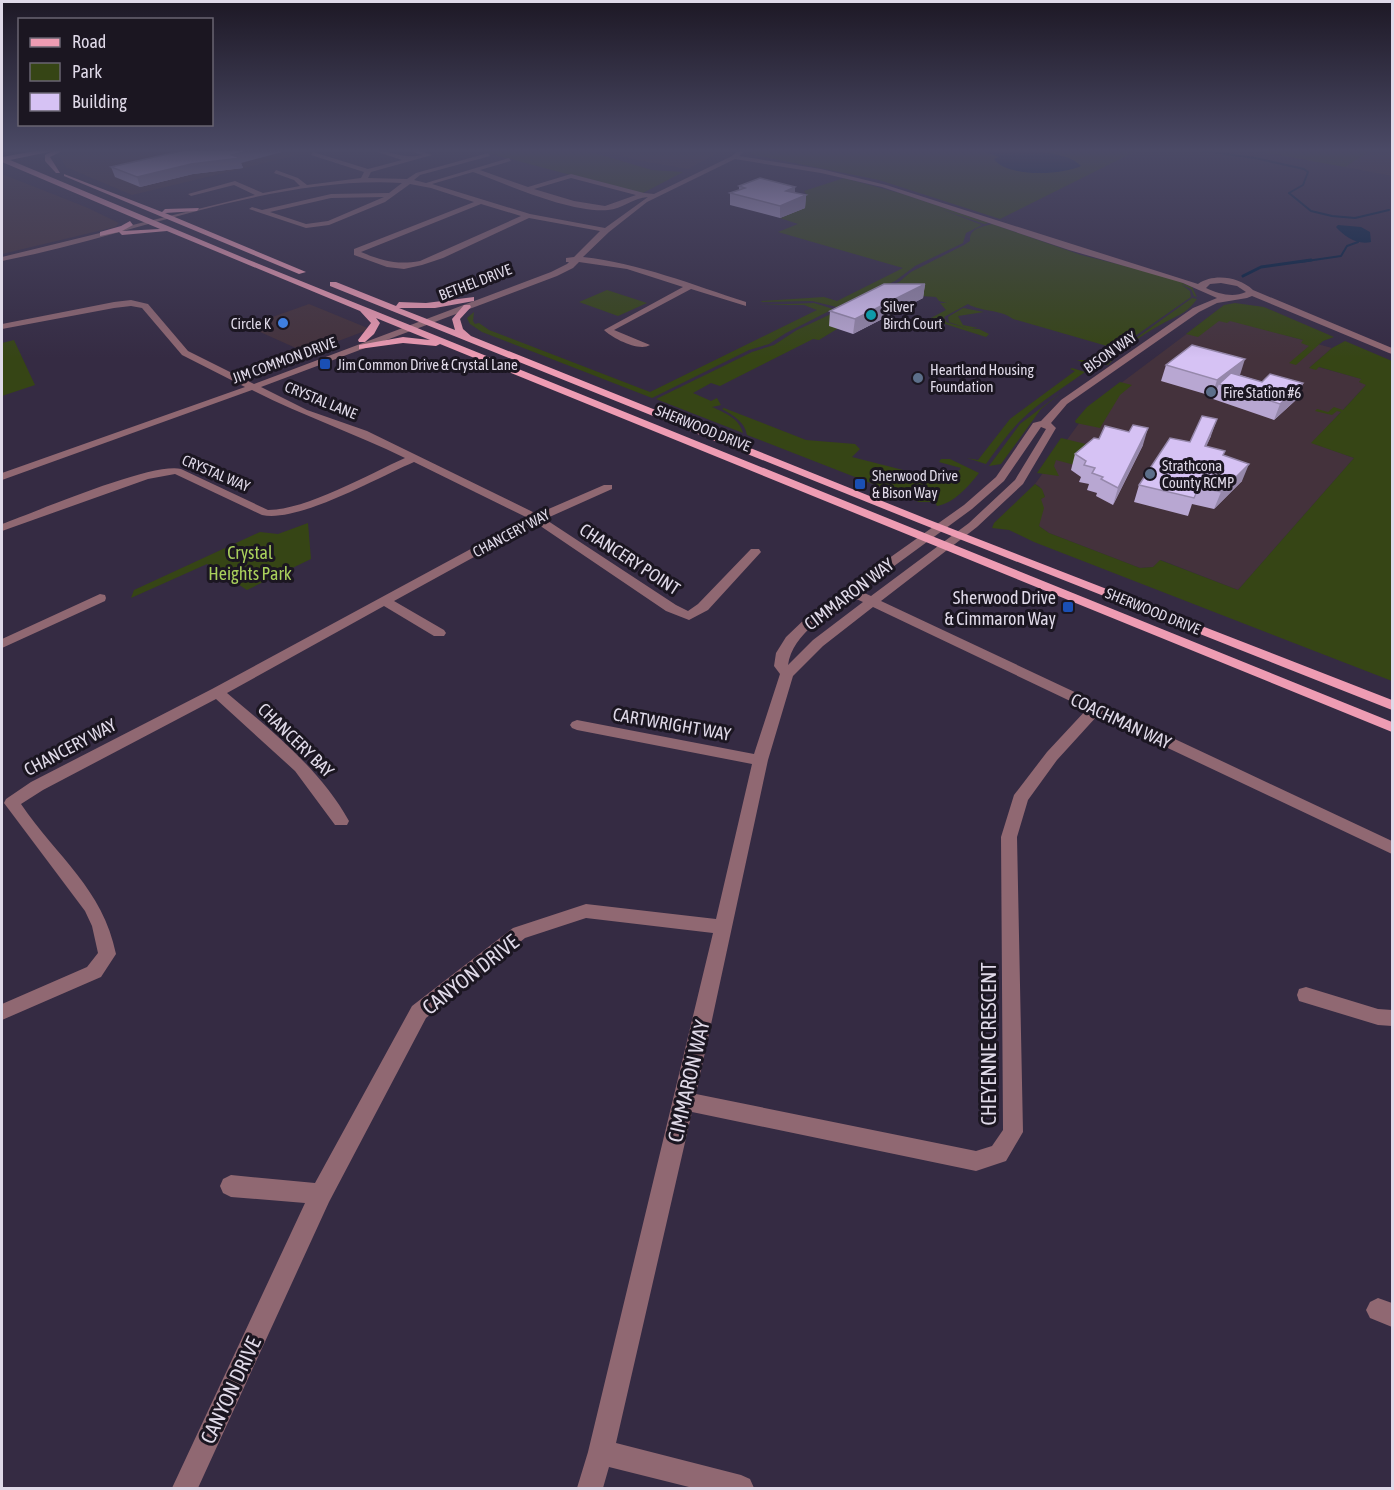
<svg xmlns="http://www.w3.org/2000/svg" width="1394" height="1490" font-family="'Asap Condensed',sans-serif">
<rect width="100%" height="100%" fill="#352b43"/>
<path fill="#44323c" d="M77,149H323L132,195L66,167L59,155Z
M600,149H725L688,169L636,160Z
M1246,149H1392V176L1345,167Z
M2,174L88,208L119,223L115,227L2,254Z
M309,304L370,329L307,353L247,326Z
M1212,315L1332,348L1309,368L1318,367L1362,379L1359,382L1367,384L1312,443L1354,458L1238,590L1161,560L1153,567L1140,568L1049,533L1039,526L1041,499L1045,496L1039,486L1035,484L1093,404Z"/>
<path fill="#364515" d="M473,149H581L652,170L683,172L643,193L634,192Z
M754,149H1140L1000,219L879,180L749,154Z
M1246,149H1373L1345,167Z
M844,178L903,194L989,223L984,224L941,209L982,225L966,233L963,243L915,266L895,281L837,307L812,301L762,302L761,301L824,297L837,301L903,268L778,232L798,224L780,218L804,208L802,197L807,195L804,191Z
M992,224L1081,255L1169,277L1192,287L1197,297L1194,296L1191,289L1181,284L1190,291L1191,297L1092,366L1077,360H1088L1107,346L1013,319C1000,309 981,312 968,304L944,317L946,322L969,329L949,322L948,317L963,308L984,312L958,316L963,325L978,328L970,329H979L989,334L986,337L929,319L946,310L940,303H947L939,301L936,297L921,296L837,329L819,340L813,339L720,386L711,383L693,393L711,401L717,398L721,405L712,407C725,413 739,418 743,433L656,399L752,352L774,345L797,330L899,282L911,272L964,245L970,241C969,228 982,227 992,224Z
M607,290L647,303L618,316L579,302Z
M1192,298L1197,299C1186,315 1175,316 1160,325C1142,335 1121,350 1108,365L1100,364Z
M814,303L833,309L786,333L769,344L749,350L652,398L482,332L470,324L467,318L474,312L473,321L475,324L479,323L489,330L650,392L817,310L804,305H760Z
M1235,303L1264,307L1334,337L1323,341L1296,365L1289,363L1309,346L1301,343L1303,340L1230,321L1227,323L1219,321L1198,337L1186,334L1224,305Z
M14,340L35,385L2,396V343Z
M1345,341L1392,361V681L1034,542L1009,530L992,528L994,523L1035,484L1042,489L1045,497L1041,499L1044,508L1039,526L1049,533L1140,568L1153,567L1160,560L1238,590L1354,458L1311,443L1341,412L1337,411L1332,415L1315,411L1317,409L1328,412L1334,407L1343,410L1366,385L1359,382L1361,379L1319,367L1316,370L1309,368L1332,348Z
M1072,368L1085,372C1063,388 1042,400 1021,420C1008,433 997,449 986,464L967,458L978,460L1010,419L1075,371L1070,369Z
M1120,382L1132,385L1120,395L1100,428L1076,423L1075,421L1087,407Z
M1062,392L1041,409L1001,464L989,466L1020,424Z
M724,408L806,440L855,444L860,449L852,457L950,482L961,468L939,462L941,459H950L979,473C969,486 954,503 937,506L935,502H919L747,435C745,422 733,415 722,409Z
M1061,438L1098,447L1082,467L1056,460L1054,466L1059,476L1037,473Z
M308,523L311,559L247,590L207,564L131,598L134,590L260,532L278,534Z"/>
<path fill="#011f40" d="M977,149C999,149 1067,148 1081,166C1063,175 1007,178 994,159L999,157Z
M1338,225L1361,227L1370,232L1371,242C1357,245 1345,237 1336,227Z"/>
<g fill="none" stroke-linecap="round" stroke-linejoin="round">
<path stroke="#011f40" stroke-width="2" d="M1189,149L1255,158L1304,169L1308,172L1303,185L1289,193L1311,211L1332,216L1355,218L1389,210
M1300,262L1341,256L1347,246L1358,242"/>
<path stroke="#011f40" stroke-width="3" d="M1243,276L1261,267L1311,260"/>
<path fill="#906872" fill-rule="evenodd" d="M368,149C387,149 403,160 422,155L404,149H414L432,155L371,172L368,178L407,179L416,173L488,153L490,156L420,175L414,180L426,183L509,158L511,161L480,170L528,187L571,174L644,193L654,194L732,156L740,149H747L739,156L821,169L886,185L1198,284C1214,273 1239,277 1253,290L1392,348V354L1389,353L1252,296L1247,298L1217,303L1199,312L1067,404L1051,423L1056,428L1023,484L977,527L881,601L1392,841V854L1098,715L1057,760L1028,800L1017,837L1023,1132L1006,1161L976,1171L692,1112L616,1443L741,1475L750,1479L754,1488H693L609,1467L603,1488H577L588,1452L713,933L586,918L525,938L426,1018L329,1202L198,1488H172L305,1203L231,1197L223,1193L220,1186L223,1179L231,1175L315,1183L412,1006L513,928L586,904L716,919L752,764L577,730L572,728L570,725L572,722L577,720L754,754L780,674L774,666L776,653L786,637L809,615L964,505L996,477L1033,423L1041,421L1061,400L1193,308L1217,298L1183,283L1069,250L882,187L821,173L735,159L647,202L609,232L583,257C639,263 693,285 746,302V306L691,289L614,330L650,345C639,352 612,338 604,330L683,287L627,269L579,262L573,268L557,276L261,387L307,410L367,431L537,514L604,485H612V489L545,519L676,605L688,611L698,604L751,549H759L761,552L708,610L689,620L666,611L536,523L394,601L444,630L446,633L444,636H434L384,606L227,693C272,731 320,769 349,821L347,825H335L295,771L216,699L43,790L21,804C57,857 103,889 116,954L101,977L2,1020V1004L87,967L98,953L92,926L85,911L4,803L6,799L31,782L212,689L528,518L414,462C379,477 298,523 262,515L175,474L148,479L2,531V524C36,512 151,462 181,469L268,510C306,510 369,474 405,458C354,433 303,416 252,390L2,480V473L245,387L182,355L142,308L131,306L114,308L2,329V324L114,302L131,300L148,304L188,351L254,384L551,272L567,264L569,262H566V258L574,257L600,231L529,218L443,258L422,265L404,269L387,267L354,255V249L474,202L431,188L410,184L385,202L329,225L306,228L249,209L252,207L262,210L331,194L389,193L402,183C282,176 152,227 35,254L2,261V257L255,195L234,185L191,196L188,194L235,181L263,193L300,186L294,180L274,173L276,170L298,178L307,185L361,178L364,172L311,155L313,152L368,169L402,160ZM473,172C509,185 570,213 608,210C622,209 633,198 648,197L605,228L530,214L432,184ZM571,178L636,195L605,206L574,201L534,189ZM384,197L328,221L306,224L270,212L331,198ZM481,204L521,216L420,261C397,265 382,261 361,252ZM1221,283L1237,286L1246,292C1233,298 1219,294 1206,288L1210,284ZM1041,427L1046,429L1015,480L969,523L871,596L860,591L972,509L1004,481ZM852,597L863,602L813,640L788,665C793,633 828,614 852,597ZM873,607L1087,709L1047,752L1014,795L1001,837L1003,1130L992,1146L976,1151L696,1094L768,760L793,676L823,646Z
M100,594L105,595L106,598L105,601L2,648V639Z
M1306,987L1378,1009L1392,1010V1026L1378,1025L1299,1001L1297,995L1299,989Z
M1378,1298L1392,1303V1327L1370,1318L1366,1310L1370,1302Z"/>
<path fill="#ee9cb3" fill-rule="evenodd" d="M46,149L62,151L50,157L60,173H56L45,161V155L53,151L10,160L249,260L1392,722V732L440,344L436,346L403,343L359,349V345L403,337L430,340L376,318L380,323L374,334L365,342H359L358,340L371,323L360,311L167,231L122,235L119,232L100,236V232L121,226L130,221L133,225L122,231L160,229L2,162V157Z
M64,174L162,212L165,209L199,208L197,211L165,213L306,272L299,274L64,176Z
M330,282H336L396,306L399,302L426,303L474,297V301L435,308H399L455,330L452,319L464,305H470L471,307L460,319L463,329L471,336L927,519L1392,700V710L919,523L330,286Z"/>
</g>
<path fill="#b8a7d2" d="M241,163L243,168L193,174L140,187L115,177L111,167Z
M739,186L795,193L806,195L805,208L780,218L730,205V193L739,190Z
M925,284L923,298L853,334L829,326L830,311Z
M1166,365L1240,375L1262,382L1303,383L1297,399L1274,420L1213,399L1215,394L1212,396L1161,381Z
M1211,436L1206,446L1223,455L1242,481L1214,509L1192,504L1188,516L1134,502L1139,485L1190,442Z
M1143,445L1113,505L1096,496L1097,493L1087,490L1089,484L1079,482L1081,477L1071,470L1075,454Z"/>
<path fill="#9688ab" d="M256,149H293L241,163L243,168L193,174L140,187L137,177L191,164L232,155Z
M795,187V200L786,191Z
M806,195L805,208L780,218V206Z
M925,284L923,298L853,334L855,319Z
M1245,359L1240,375L1225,386L1219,384L1215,394L1212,396L1217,380Z
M1303,383L1297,399L1274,420L1280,404Z
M1217,419L1211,436L1199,463L1205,446Z
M1148,428L1143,445L1113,505L1118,488Z
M1249,464L1242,481L1214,509L1221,492Z"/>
<path fill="#d6c2f4" stroke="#9688ab" stroke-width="1.5" d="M190,149H256L232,155L240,158L191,164L137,177L111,167Z
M760,178L795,187L786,191L806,195L780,206L730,193L745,188L739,186Z
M884,284H925L855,319L830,311Z
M1192,345L1245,359L1217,380L1166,365Z
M1231,373L1262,382L1270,374L1303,383L1280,404L1219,384Z
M1202,416L1217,419L1205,446L1225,451L1223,455L1249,464L1221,492L1199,487L1194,498L1139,485L1170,438L1190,442Z
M1133,425L1148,428L1118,488L1101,479L1103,477L1092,473L1095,468L1084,465L1086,461L1075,454L1094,438L1099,439L1105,426L1129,432Z"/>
<linearGradient id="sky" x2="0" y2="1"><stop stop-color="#1d1825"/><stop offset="0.42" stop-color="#4b4a66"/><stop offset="1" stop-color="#4b4a66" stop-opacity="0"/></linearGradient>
<rect width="1394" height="358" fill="url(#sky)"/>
<circle fill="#0f9aa8" stroke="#1b1621" stroke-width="2" cx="871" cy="315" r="6"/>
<circle fill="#3f7fe0" stroke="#1b1621" stroke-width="2" cx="283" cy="323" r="6"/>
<g fill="#1a4fb4" stroke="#1b1621" stroke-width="2">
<rect x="319" y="358" width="12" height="12" rx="3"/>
<rect x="854" y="478" width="12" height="12" rx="3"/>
<rect x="1062" y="601" width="12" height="12" rx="3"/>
</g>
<g fill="#5c6f8a" stroke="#1b1621" stroke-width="2">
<circle cx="918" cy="378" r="6"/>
<circle cx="1211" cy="392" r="6"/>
<circle cx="1150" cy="474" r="6"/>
</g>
<g text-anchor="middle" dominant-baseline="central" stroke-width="6" stroke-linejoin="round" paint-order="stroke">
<g font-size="15" fill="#dfd9e8" stroke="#1b1621">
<text transform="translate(475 282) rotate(-21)">BETHEL DRIVE</text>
<text transform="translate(1110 352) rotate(-35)">BISON WAY</text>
<text transform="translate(284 360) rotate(-20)">JIM COMMON DRIVE</text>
<text transform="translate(321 400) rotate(22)">CRYSTAL LANE</text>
<text transform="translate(703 428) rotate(22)">SHERWOOD DRIVE</text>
<text transform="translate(216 473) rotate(23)">CRYSTAL WAY</text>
<text transform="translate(511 533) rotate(-28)">CHANCERY WAY</text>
<text transform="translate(1153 611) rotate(22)">SHERWOOD DRIVE</text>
</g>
<g font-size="15" fill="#dfd9e8" stroke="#1b1621" text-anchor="start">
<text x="883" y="306">Silver<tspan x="883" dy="17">Birch Court</tspan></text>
<text x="271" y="323" text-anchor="end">Circle K</text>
<text x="337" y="364">Jim Common Drive &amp; Crystal Lane</text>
<text x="930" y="369">Heartland Housing<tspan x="930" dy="17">Foundation</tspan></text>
<text x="1223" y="392">Fire Station #6</text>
<text x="1162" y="465">Strathcona<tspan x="1162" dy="17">County RCMP</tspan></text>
<text x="872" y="475">Sherwood Drive<tspan x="872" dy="17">&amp; Bison Way</tspan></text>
</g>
<g font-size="18" fill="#a9d05c" stroke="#1b1621">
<text x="250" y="552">Crystal<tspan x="250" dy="21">Heights Park</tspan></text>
</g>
<g font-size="18" fill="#dfd9e8" stroke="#1b1621">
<text transform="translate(630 559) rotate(33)">CHANCERY POINT</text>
<text transform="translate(849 594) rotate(-37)">CIMMARON WAY</text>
<text transform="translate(1121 721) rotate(25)">COACHMAN WAY</text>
<text transform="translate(672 724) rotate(10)">CARTWRIGHT WAY</text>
<text transform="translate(296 740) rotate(44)">CHANCERY BAY</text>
<text transform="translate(70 747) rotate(-28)">CHANCERY WAY</text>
</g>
<g font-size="18" fill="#dfd9e8" stroke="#1b1621" text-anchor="end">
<text x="1056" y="597">Sherwood Drive<tspan x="1056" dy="21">&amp; Cimmaron Way</tspan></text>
</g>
<g font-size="21" fill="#dfd9e8" stroke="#1b1621">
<text transform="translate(470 974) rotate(-38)">CANYON DRIVE</text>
<text transform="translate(988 1044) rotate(-90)">CHEYENNE CRESCENT</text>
<text transform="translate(688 1081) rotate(-77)">CIMMARON WAY</text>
<text transform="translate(230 1390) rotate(-65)">CANYON DRIVE</text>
</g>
</g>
<rect width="1394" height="1490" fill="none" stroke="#dfd9e8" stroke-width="6"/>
<rect x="18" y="18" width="195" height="108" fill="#1b1621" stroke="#696471" stroke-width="1.5"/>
<rect x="30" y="38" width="30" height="9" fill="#ee9cb3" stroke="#696471" stroke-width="1.5"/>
<text x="72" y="48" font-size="18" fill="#dfd9e8">Road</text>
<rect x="30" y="63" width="30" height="18" fill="#364515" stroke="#696471" stroke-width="1.5"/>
<text x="72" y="78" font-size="18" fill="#dfd9e8">Park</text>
<rect x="30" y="93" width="30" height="18" fill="#d6c2f4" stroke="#696471" stroke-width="1.5"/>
<text x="72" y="108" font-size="18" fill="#dfd9e8">Building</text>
</svg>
